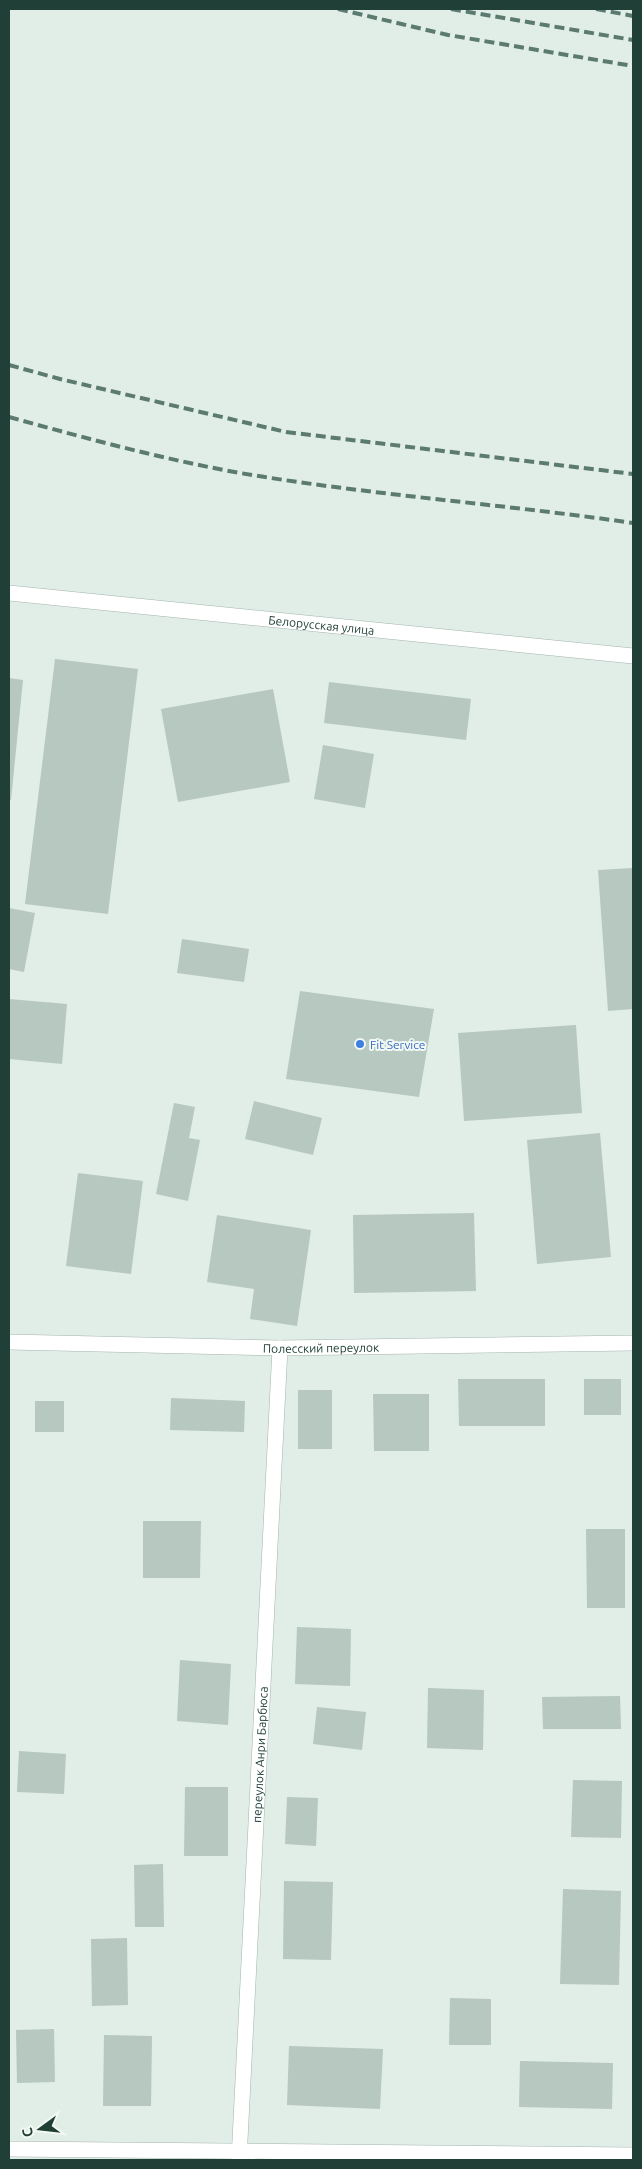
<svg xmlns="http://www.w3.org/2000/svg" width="642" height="2169" font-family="Ubuntu,sans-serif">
<rect width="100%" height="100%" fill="#e1ede7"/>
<path fill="#b6c8c0" d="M55,659L138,669L108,914L25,904Z
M9,678L23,680L11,800H9Z
M329,682L471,699L466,740L324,723Z
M273,689L290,782L178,802L161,709Z
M323,745L374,754L365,808L314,799Z
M633,868V1009L608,1011L598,870Z
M9,908L35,913L24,972L9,969Z
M182,939L249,949L244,982L177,973Z
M300,991L434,1009L419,1097L286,1079Z
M9,999L67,1004L62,1064L9,1059Z
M576,1025L582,1113L464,1121L458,1033Z
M254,1101L322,1118L313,1155L245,1139Z
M174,1103L195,1107L189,1138L200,1140L188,1201L156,1194Z
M600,1133L611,1257L537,1264L527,1140Z
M78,1173L143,1181L131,1274L66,1266Z
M474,1213L476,1291L354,1293L353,1215Z
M217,1215L311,1230L297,1326L250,1319L254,1289L207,1282Z
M458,1379H545V1426H459Z
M584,1379H621V1415H584Z
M298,1390H332V1449H298Z
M373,1394H429V1451H374Z
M171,1398L245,1401L244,1432L170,1430Z
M35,1401H64V1432H35Z
M143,1521H201L200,1578H143Z
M586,1529H625V1608H587Z
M297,1627L351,1629L350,1686L295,1684Z
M180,1660L231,1664L228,1725L177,1721Z
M428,1688L484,1690L483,1750L427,1748Z
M620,1696L621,1729H543L542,1697Z
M317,1707L366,1712L362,1750L313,1744Z
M19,1751L66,1754L64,1794L17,1792Z
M573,1780L622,1781L621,1838L571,1837Z
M185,1787H228V1856H184Z
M287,1797L318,1798L316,1846L285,1844Z
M163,1864L164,1927H135L134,1865Z
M284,1881L333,1882L331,1960L283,1959Z
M563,1889L621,1891L619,1985L560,1984Z
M127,1938L128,2005L92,2006L91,1939Z
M450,1998L491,1999V2045H449Z
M54,2029L55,2082L17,2083L16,2030Z
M104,2035L152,2036L151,2106H103Z
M289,2046L383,2049L380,2109L287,2105Z
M520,2061L613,2063L612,2109L519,2107Z"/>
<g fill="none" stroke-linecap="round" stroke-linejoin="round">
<g stroke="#a3b5ae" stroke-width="16">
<g id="minor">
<path id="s1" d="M9,593L633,656"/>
<path id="s2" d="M9,1342L280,1348L633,1343"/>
<path d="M9,2149L633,2155"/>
<path id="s3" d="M239,2160L280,1348"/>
</g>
</g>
<use href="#minor" stroke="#fff" stroke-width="15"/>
<path stroke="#5b7b71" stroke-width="4" stroke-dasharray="10 5" stroke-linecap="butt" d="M338,9L448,35L633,66
M451,9L633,40
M596,9L633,16
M9,365L60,379L286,432L633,474
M9,417C85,438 162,459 240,473C370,495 502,504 633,523"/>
</g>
<circle fill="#3f7fe0" stroke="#f2f9f5" stroke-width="2" cx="360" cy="1044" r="5"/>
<g text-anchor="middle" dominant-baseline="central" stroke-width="4" stroke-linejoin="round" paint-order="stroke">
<g font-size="12" fill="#203f36" stroke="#f2f9f5">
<text stroke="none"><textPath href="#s1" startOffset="314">Белорусская улица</textPath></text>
<text stroke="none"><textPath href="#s2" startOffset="312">Полесский переулок</textPath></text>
<text stroke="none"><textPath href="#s3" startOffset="406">переулок Анри Барбюса</textPath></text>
</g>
<g font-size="12" fill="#366cbe" stroke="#f2f9f5" text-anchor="start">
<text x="370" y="1044">Fit Service</text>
</g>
</g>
<rect width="642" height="2169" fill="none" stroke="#203f36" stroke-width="20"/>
<g transform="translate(40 2129) rotate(255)" stroke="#f2f9f5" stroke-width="4" paint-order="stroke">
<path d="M0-4L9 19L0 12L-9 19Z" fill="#203f36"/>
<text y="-8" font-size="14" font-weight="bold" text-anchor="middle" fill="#203f36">С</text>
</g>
</svg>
